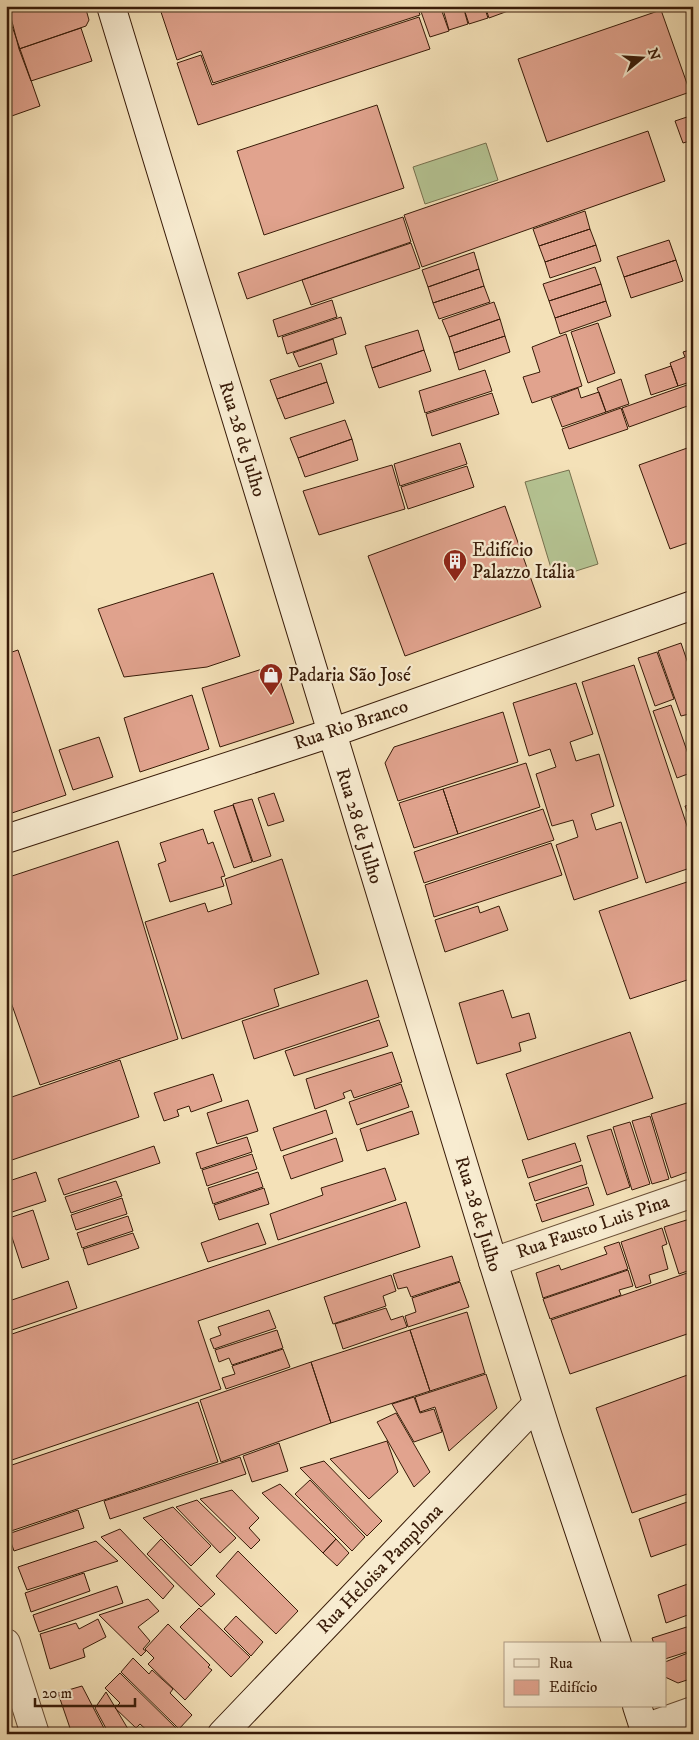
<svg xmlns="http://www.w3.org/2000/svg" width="699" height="1740" font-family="'IM FELL DW Pica',serif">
<rect width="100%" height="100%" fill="#f4e1b8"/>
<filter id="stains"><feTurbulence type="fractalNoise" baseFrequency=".004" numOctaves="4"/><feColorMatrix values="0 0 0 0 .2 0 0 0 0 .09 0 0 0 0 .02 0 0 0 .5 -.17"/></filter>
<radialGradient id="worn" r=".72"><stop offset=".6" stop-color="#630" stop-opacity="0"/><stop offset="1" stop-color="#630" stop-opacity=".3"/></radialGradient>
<path fill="#b5c493" stroke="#76704e" d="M486,143L498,180L425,204L413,167Z
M569,470L598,564L554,578L525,482Z"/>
<path fill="#e1a38e" stroke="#381b08" d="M8,6H85L89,20L86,26L19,49Z
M159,6H417L420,15L213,83L201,51L177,60Z
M419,6H440L449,31L430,37Z
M442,6H463L468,24L449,30Z
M463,6H484L488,18L469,24Z
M485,6H506L508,11L489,18Z
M507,6H523L509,11Z
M6,9L40,106L6,118Z
M661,10L690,92L547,142L518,59Z
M419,17L430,49L198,125L177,63L201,55L212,85Z
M81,28L92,61L31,81L19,49Z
M377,105L404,188L264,235L237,151Z
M693,115V140L683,143L675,121Z
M648,131L665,181L422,267L404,215Z
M585,211L590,229L539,246L533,229Z
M403,217L411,242L247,299L238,273Z
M590,229L596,245L545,262L539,246Z
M669,240L676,260L624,277L617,257Z
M411,243L420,268L311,305L302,280Z
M596,245L601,261L550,278L545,262Z
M474,252L479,269L428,287L422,270Z
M676,260L683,281L631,298L624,277Z
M595,267L601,284L549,301L543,284Z
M479,269L484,286L433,303L428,287Z
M601,284L606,301L555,318L549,301Z
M484,286L490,302L439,319L433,303Z
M332,300L337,317L278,337L273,320Z
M606,301L611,316L560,334L555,318Z
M494,302L500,319L449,337L442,320Z
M341,317L346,334L287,354L282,337Z
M500,319L505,336L454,353L449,337Z
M598,323L615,373L588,383L571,332Z
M418,330L424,350L372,368L365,346Z
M566,334L582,386L532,403L523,377L540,372L532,347Z
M505,336L510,352L459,370L454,353Z
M333,339L337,354L299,367L293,353Z
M693,349V381L678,386L670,363L685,357L683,352Z
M424,350L431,371L379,388L372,368Z
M321,363L327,382L277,399L270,380Z
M671,366L678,386L651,395L645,375Z
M485,370L492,391L425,413L419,391Z
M621,379L629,404L606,412L597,388Z
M327,382L334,403L285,419L277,399Z
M687,385L693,404L629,427L622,408Z
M578,388L581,398L599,392L606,412L562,427L551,398Z
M492,393L499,414L432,436L426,414Z
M621,408L628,429L569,449L562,429Z
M345,420L352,439L298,458L290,438Z
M352,439L358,460L305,477L298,458Z
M460,443L467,464L400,486L394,464Z
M693,446V541L670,549L639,465Z
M392,465L405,509L319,535L303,491Z
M467,466L474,487L408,509L401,487Z
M505,506L541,607L405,656L368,556Z
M213,573L240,656L207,667L124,677L98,609Z
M681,643L693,678V713L681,716L658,651Z
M18,650L66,795L6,815V654Z
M657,652L674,699L655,706L638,658Z
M275,665L294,723L220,747L202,688Z
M634,665L693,844V867L646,883L582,682Z
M576,683L593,734L570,742L576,761L599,754L614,806L591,814L596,830L621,822L638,878L574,900L556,845L578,837L573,820L552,826L536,774L556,767L550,749L529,756L513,703Z
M192,695L209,749L140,772L124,718Z
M671,705L693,768V772L677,778L653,711Z
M503,712L518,762L398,801L385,763L394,747Z
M99,737L113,777L73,790L59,750Z
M526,763L540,807L458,834L443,789Z
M443,789L458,834L414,848L399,803Z
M274,793L284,821L268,826L258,798Z
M252,799L271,856L253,862L233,804Z
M693,804V827L685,806Z
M233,805L252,862L234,868L214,811Z
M543,809L554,840L424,883L414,852Z
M203,829L208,844L213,842L225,876L221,877L224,886L170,902L158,864L166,861L160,843Z
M118,841L178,1039L40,1085L6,988V878Z
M551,843L562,875L434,917L425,885Z
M282,859L319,974L274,989L279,1006L182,1039L145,922L205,903L208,912L232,904L225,879Z
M693,880V978L630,999L599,911Z
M478,906L480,913L499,906L508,930L445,952L435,920Z
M367,980L379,1017L254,1059L242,1021Z
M503,990L512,1018L529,1013L536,1038L519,1043L521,1051L477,1064L459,1003Z
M379,1020L388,1046L294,1076L285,1051Z
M630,1032L653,1098L528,1140L506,1074Z
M392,1052L402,1082L354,1098L351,1090L343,1093L345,1098L315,1109L306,1079Z
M120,1060L139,1117L6,1162V1099Z
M213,1074L222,1101L191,1112L189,1106L177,1110L179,1116L164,1121L154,1093Z
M401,1084L409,1107L357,1125L349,1102Z
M248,1100L258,1131L217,1144L207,1113Z
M687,1103L693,1121V1170L671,1178L651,1114Z
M326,1110L333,1133L281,1151L273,1128Z
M412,1111L419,1134L367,1151L360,1129Z
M650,1116L669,1179L652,1184L632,1121Z
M630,1122L650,1184L632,1190L613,1127Z
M611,1129L630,1187L607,1195L587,1136Z
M247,1137L252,1152L201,1169L196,1153Z
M336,1138L343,1161L291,1179L283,1156Z
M575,1143L581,1161L528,1178L522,1160Z
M154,1146L160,1163L64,1195L58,1179Z
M252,1154L257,1169L207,1186L202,1170Z
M582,1165L587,1184L535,1201L529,1183Z
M385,1168L396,1200L278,1240L270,1214L323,1195L321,1188Z
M36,1172L46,1201L6,1214V1182Z
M258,1172L263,1187L213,1204L208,1188Z
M116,1181L122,1196L71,1213L65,1197Z
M588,1187L594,1205L542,1222L536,1204Z
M264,1188L269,1204L219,1220L214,1205Z
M122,1198L127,1214L76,1230L71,1215Z
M406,1202L420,1247L198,1321L221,1389L6,1462V1336Z
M33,1210L49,1259L22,1268L6,1219Z
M128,1216L133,1231L82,1248L77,1233Z
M693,1218V1269L679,1274L664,1227Z
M258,1223L266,1244L208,1262L201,1243Z
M662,1228L667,1244L662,1246L668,1269L649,1275L651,1283L636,1288L621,1242Z
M133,1233L139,1248L88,1265L83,1249Z
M619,1242L628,1269L543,1298L536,1273L559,1265L561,1270L607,1254L604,1247Z
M452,1256L460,1281L411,1297L407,1287L398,1289L393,1274Z
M628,1270L633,1286L619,1290L621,1295L550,1319L543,1299Z
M693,1271V1332L570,1374L551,1320Z
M391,1275L396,1291L383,1296L386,1306L333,1324L324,1297Z
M68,1281L77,1308L6,1332V1302Z
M460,1282L469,1307L408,1327L405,1316L416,1312L412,1298Z
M386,1308L391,1320L403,1316L407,1327L343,1349L335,1324Z
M269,1310L276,1328L214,1349L210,1339L221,1335L218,1327Z
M467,1312L485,1373L430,1391L410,1330Z
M277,1330L283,1348L232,1365L229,1358L219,1362L215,1350Z
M410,1330L430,1391L331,1423L311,1362Z
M283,1349L290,1367L226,1389L222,1378L235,1374L232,1366Z
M311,1362L331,1423L221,1462L200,1400Z
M693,1373V1492L632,1513L596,1408Z
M486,1374L497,1408L449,1451L435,1407L420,1412L415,1397Z
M414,1397L420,1413L434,1409L442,1432L414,1442L392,1404Z
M198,1402L218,1462L8,1532L6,1467Z
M396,1413L430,1472L414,1487L377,1422Z
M387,1441L398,1472L369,1499L330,1459Z
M279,1443L288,1471L252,1482L243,1456Z
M240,1457L246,1474L110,1519L104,1501Z
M324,1461L382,1521L367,1536L300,1468Z
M310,1480L365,1537L352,1551L295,1494Z
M280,1484L336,1539L323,1553L262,1493Z
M232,1490L259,1518L249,1528L260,1540L251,1549L200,1499Z
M197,1500L236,1538L220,1553L176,1507Z
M693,1500V1542L651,1557L639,1519Z
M173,1507L211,1546L191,1566L143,1518Z
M78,1510L84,1528L14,1551L8,1534Z
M120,1529L174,1586L163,1599L101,1537Z
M161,1539L215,1594L201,1607L147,1554Z
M336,1539L349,1553L337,1566L323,1553Z
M96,1541L118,1561L27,1590L18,1567Z
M238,1551L298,1611L276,1634L216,1576Z
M84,1573L90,1591L31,1612L25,1593Z
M693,1582V1613L666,1623L658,1595Z
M117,1586L123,1603L39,1632L33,1615Z
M148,1599L159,1611L138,1627L150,1641L143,1649L146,1651L141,1656L99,1615Z
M199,1608L250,1657L231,1677L180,1627Z
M236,1616L263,1642L251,1656L224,1629Z
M98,1619L106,1637L83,1649L85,1657L50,1669L40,1634L76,1623L79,1629Z
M168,1624L210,1665L208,1667L212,1670L185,1700L148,1664L154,1658L145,1649Z
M693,1625V1650L665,1659V1644H654L652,1638Z
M693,1651V1678L678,1683L665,1677V1662Z
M133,1658L149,1674L152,1670L173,1689L170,1693L192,1715L179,1729L121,1672Z
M120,1673L178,1730L174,1734H151L140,1724L136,1728L115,1708L120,1703L105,1688Z
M82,1686L107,1734H72L58,1693Z
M106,1692L131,1734H109L95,1708Z"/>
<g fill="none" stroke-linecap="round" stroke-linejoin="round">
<g stroke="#674c34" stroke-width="30">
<path id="street" d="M493,1262L693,1193
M6,1643L35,1734
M645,1728L693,1711"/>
</g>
<g stroke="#381b08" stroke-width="30">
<path id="secondary" d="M111,6L493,1262L548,1437L617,1644
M6,839L331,733L693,605
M637,1706L646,1734
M222,1734L537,1404"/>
</g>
<use href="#street" stroke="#f8ecd1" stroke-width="28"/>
<use href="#secondary" stroke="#f8ecd1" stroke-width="28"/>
</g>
<defs>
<g id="building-pin" transform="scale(1.25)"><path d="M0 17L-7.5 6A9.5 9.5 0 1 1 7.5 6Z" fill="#8f2418" stroke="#f8ecd1"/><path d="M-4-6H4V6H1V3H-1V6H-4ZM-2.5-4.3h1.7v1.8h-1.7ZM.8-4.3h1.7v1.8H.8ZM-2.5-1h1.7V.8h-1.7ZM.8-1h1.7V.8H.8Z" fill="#fff"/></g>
<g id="shop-pin" transform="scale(1.25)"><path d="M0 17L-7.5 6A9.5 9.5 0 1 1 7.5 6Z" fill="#8f2418" stroke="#f8ecd1"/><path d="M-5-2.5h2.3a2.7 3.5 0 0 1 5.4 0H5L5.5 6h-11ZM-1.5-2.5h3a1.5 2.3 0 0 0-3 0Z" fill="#fff"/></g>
</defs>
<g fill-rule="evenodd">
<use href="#building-pin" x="455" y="561"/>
<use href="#shop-pin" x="271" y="675"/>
</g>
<g text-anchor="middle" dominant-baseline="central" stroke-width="4.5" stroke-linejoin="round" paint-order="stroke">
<g font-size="19" fill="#381b08" stroke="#f8ecd1">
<text transform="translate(242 439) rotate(73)">Rua 28 de Julho</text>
<text transform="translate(351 725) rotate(-19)">Rua Rio Branco</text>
<text transform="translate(359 826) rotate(73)">Rua 28 de Julho</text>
<text transform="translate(478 1214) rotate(73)">Rua 28 de Julho</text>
<text transform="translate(593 1227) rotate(-19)">Rua Fausto Luis Pina</text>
<text transform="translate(380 1569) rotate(-46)">Rua Heloisa Pamplona</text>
</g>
<g font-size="19" fill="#381b08" stroke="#f8ecd1" text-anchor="start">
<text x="472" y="550">Edifício<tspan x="472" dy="22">Palazzo Itália</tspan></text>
<text x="288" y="675">Padaria São José</text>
</g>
</g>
<rect width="699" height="1740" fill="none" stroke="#f4e1b8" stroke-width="25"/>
<rect x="8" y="8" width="684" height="1725" fill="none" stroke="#381b08" stroke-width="2.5"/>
<rect x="12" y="12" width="674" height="1715" fill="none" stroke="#381b08"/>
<rect x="504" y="1642" width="162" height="65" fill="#f8ecd1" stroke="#ab9881"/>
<rect x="514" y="1659" width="25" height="8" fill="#f8ecd1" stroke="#ab9881"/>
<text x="549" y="1668" font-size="15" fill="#381b08">Rua</text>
<rect x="514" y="1680" width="25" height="15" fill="#e1a38e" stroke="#ab9881"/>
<text x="549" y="1692" font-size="15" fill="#381b08">Edifício</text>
<g transform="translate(642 58) rotate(72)" stroke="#f8ecd1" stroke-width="4" paint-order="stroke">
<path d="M0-4L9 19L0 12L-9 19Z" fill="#381b08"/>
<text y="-8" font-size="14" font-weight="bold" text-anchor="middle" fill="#381b08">N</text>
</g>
<path d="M35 1698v8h100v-8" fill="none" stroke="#381b08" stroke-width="2.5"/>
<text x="42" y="1698" font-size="15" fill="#381b08" stroke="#f8ecd1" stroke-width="4" paint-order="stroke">20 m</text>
<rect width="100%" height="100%" filter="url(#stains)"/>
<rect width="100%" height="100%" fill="url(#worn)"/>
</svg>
